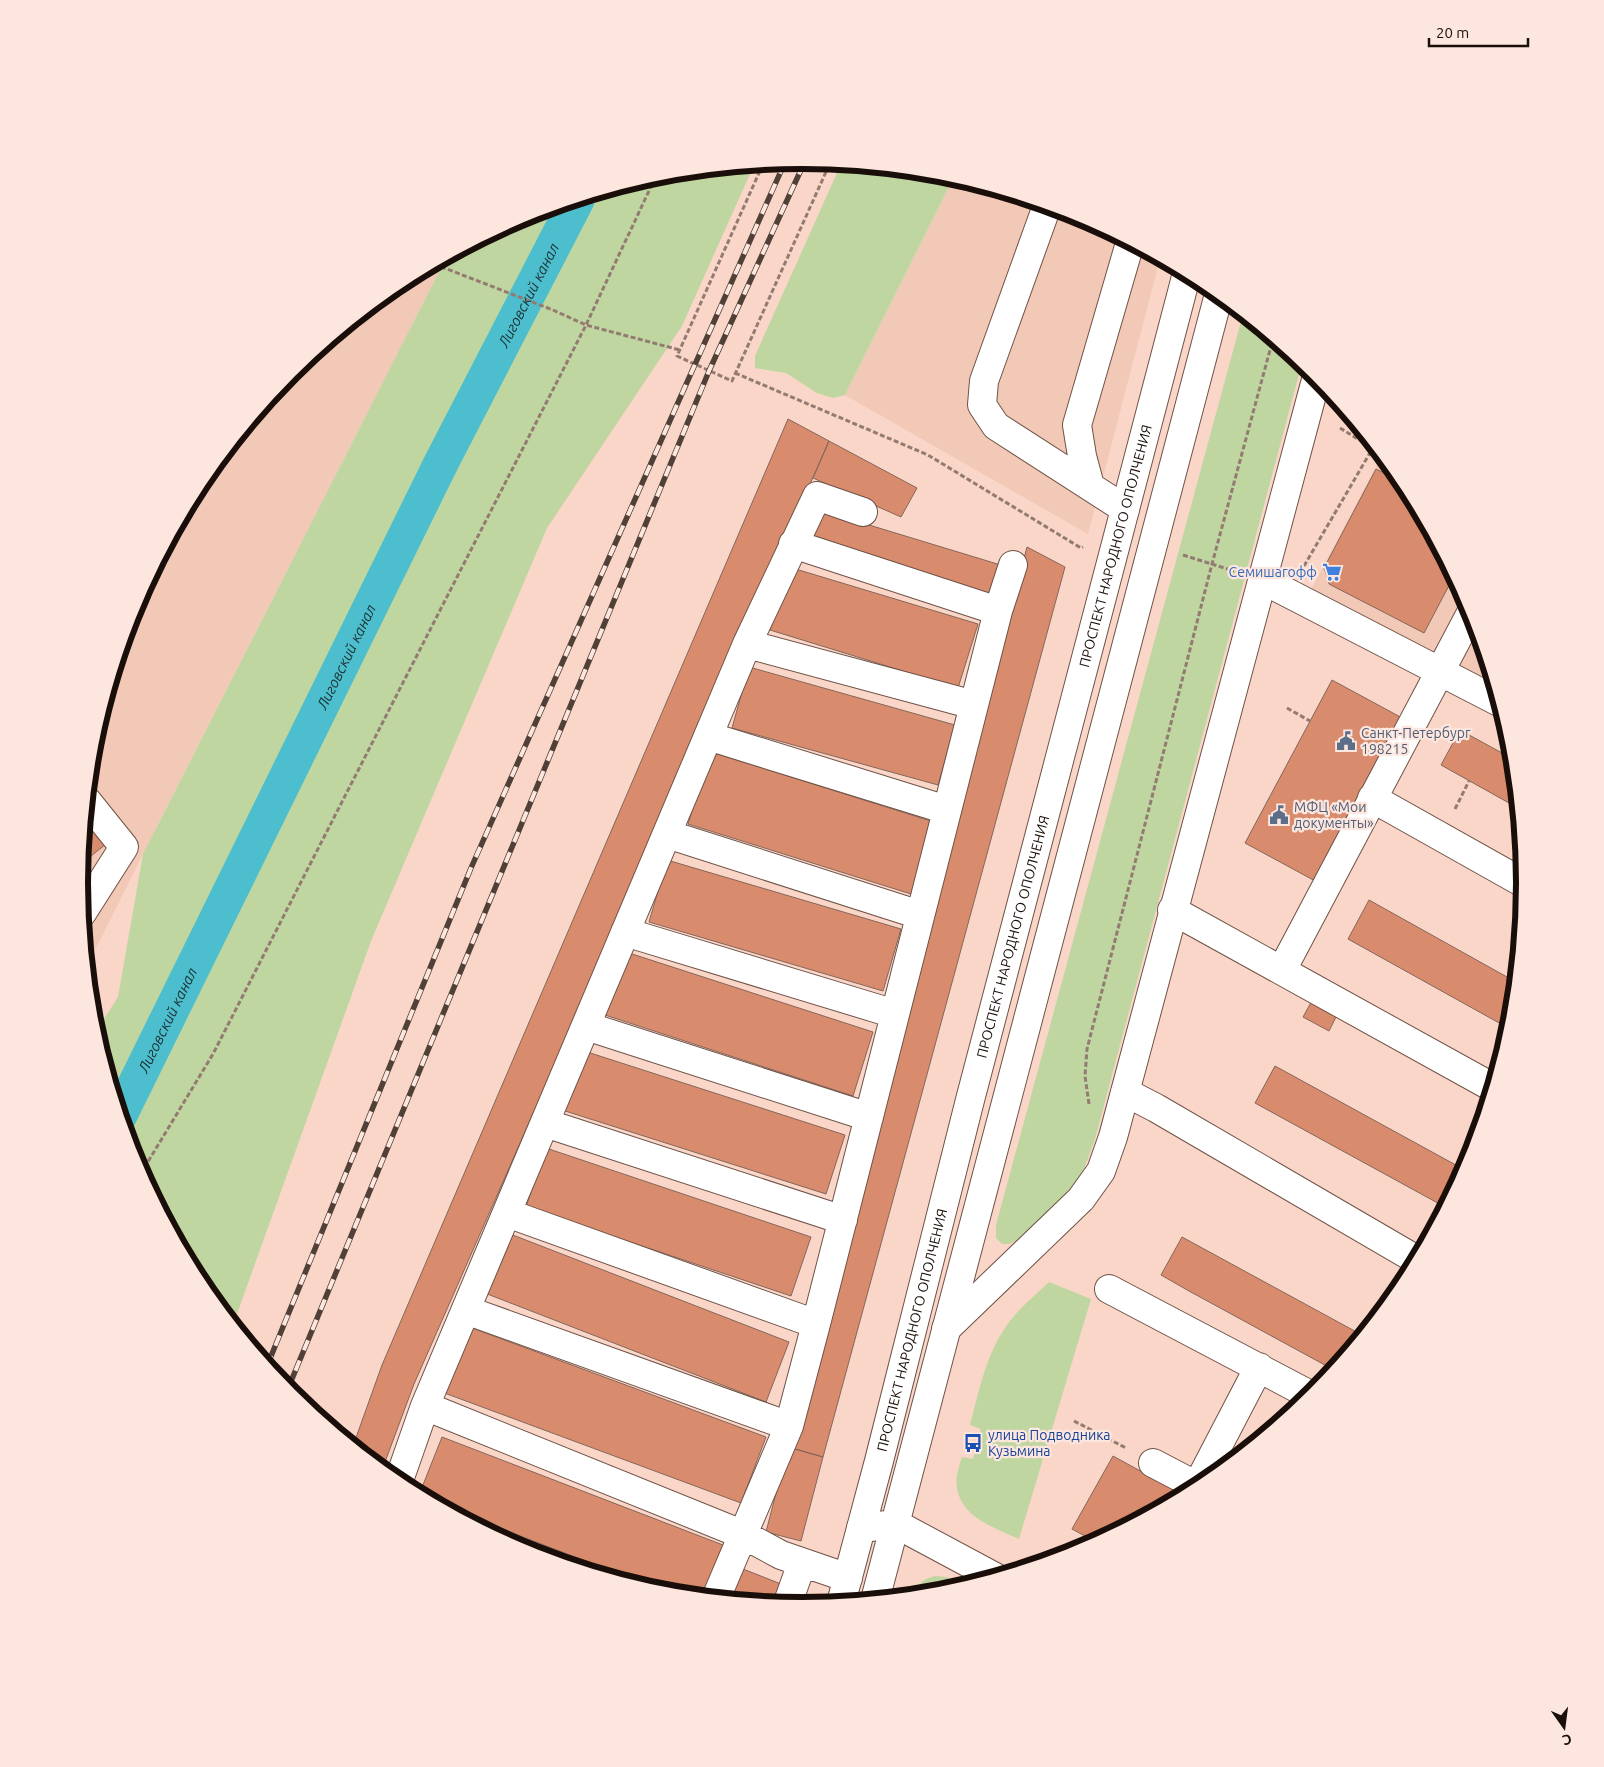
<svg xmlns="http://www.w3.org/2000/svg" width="1604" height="1767" font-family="Ubuntu,sans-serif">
<rect width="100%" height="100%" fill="#f9d6c8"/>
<path fill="#f2c8b7" d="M954,177L1079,215L1160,259L1088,534L845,395Z
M446,258L161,818L87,966L79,884L93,742L134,606L201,481L291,372L400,282Z
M1382,455L1404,482L1470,607L1500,705L1304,603Z"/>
<path fill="#bfd6a1" d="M841,164L943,174L954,177L845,395L833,398L817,393L786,373L755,368V356Z
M754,165L682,326L547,528L371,941L233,1325L200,1285L134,1160L95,1033L118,997L143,854L446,258L525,215L661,174Z
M1243,314L1302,363L1095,1139L1084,1169L1070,1191L1018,1239L1010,1244H1002L996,1238V1225Z
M1049,1282L1091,1299L1019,1539C995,1528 962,1518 957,1488C955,1478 959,1467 962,1457L973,1459L981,1429L970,1425C980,1387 988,1345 1015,1315C1025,1303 1038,1293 1049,1282Z
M935,1576L947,1577L965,1586L943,1593L913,1596C917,1584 923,1579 935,1576Z"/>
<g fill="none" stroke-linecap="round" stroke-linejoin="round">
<path stroke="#4cbecd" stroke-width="35" id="s1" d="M120,1115L441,463L577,200"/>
</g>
<path fill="#d98c6d" stroke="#84665a" d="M788,419L829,441L414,1384L382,1470L353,1446L382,1365Z
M829,441L917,488L901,517L813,478Z
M1376,469L1404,483L1454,576L1424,633L1329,584L1327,576L1324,568Z
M823,511L1004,566L994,596L808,540Z
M1027,547L1065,567L823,1457L788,1447Z
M789,567L978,624L958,688L770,630Z
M749,667L955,725L938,785L732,728Z
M1332,680L1404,719L1317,882L1245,843Z
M1460,730L1513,759L1518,808L1441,765Z
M711,752L934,822L911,894L688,824Z
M85,818L106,844L81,864Z
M667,860L901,929L883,991L649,922Z
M1369,900L1516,982L1510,1029L1348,939Z
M626,952L873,1032L853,1096L605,1015Z
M1314,997L1339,1011L1329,1031L1303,1017Z
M581,1050L845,1135L826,1194L562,1110Z
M1275,1066L1465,1170L1445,1207L1255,1103Z
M546,1148L811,1237L791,1296L526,1207Z
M505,1232L789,1342L766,1402L482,1292Z
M1182,1237L1362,1335L1334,1370L1189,1291L1161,1275Z
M464,1325L766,1437L741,1503L439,1391Z
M442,1437L723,1545L702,1597L671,1594L432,1502L419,1495Z
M788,1447L823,1457L801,1541L766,1532Z
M1113,1456L1184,1495L1096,1542L1072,1529Z
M738,1567L781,1584L773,1604L725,1599Z"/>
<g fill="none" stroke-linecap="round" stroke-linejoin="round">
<g stroke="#6f5246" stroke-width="30">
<path id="minor" d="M1047,206L984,381L982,405L996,426L1125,509
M1090,486L1082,456L1077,425L1130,243
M793,544L998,611
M1263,580L1499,702
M747,644L974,705
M708,736L947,810
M1372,798L1525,884
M667,834L920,915
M1172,910L1492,1087
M82,913L124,847L87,801
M625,932L895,1014
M1282,970L1472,611
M586,1026L869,1117
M1125,1092L1156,1108L1417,1260
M545,1123L843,1220
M507,1213L816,1324
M1109,1289L1312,1396
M466,1310L789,1426
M946,1329L1081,1199L1101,1171L1113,1137L1317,376
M425,1406L744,1535L781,1555L848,1578
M1153,1463L1197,1486
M398,1483L425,1406L747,644L817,496L863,512
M1198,1488L1197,1486L1259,1367
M861,1528L896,1524L995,1577
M716,1598L789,1426L816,1324L998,611L1013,565
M787,1605L802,1563"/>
</g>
<g stroke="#6f5246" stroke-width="30">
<g id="major">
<path d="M875,1600L1219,294"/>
<path id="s2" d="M841,1603L879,1461L970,1100L1187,273"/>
</g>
</g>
<path stroke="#937b71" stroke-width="3" stroke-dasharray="5 2.5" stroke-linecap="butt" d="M763,164L677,356L732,381L830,163
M434,264L553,310L586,325L680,350
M735,373L928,455L1081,548L1083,547
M1340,428L1379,452
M1183,555L1234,571
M1304,566L1374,446
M1287,708L1310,721
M1455,809L1469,781
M1514,842L1520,829
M1089,1104L1085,1076L1087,1049L1212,564L1273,339
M142,1175L146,1165L213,1054L586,325L656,176
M1074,1421L1126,1448"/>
<use href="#minor" stroke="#fff" stroke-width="28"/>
<use href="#major" stroke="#fff" stroke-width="28"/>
<g stroke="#504038" stroke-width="5.5">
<path id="rail" d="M267,1366L471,868L785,162
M287,1391L709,371L805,161"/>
</g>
<use href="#rail" stroke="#fce6de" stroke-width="4" stroke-dasharray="11" stroke-linecap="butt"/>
</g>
<defs>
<g id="supermarket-bare" transform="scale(1.5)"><path d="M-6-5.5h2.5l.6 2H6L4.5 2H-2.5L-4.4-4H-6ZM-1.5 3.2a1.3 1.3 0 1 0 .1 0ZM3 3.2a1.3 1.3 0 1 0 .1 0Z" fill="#3f7fe0" stroke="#fce6de" stroke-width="2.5" paint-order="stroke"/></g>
<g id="civic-bare" transform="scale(1.5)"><path d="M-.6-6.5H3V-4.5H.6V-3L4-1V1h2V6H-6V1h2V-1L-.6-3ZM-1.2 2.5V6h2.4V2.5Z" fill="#5c6f8a" stroke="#fce6de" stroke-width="2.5" paint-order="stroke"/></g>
<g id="bus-bare" transform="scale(1.5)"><path d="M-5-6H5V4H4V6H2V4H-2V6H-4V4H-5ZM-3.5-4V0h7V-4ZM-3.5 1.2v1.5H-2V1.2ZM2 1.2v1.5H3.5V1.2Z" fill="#1a4fb4" stroke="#fce6de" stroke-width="2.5" paint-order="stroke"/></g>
</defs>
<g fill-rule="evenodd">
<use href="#supermarket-bare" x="1332" y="572"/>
<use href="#civic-bare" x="1346" y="741"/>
<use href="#civic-bare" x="1279" y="815"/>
<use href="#bus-bare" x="973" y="1443"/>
</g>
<g text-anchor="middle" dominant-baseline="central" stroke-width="4.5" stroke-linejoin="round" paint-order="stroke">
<g font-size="14" fill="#190e09" stroke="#fce6de">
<text stroke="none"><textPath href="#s2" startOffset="1092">ПРОСПЕКТ НАРОДНОГО ОПОЛЧЕНИЯ</textPath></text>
<text stroke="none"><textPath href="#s2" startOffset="688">ПРОСПЕКТ НАРОДНОГО ОПОЛЧЕНИЯ</textPath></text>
<text stroke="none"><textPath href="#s2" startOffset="282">ПРОСПЕКТ НАРОДНОГО ОПОЛЧЕНИЯ</textPath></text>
</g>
<g font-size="14" fill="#366cbe" stroke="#fce6de" text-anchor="end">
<text x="1317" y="572">Семишагофф</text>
</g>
<g font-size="14" fill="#4e5e75" stroke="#fce6de" text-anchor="start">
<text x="1361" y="733">Санкт-Петербург<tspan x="1361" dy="16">198215</tspan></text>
<text x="1294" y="807">МФЦ «Мои<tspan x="1294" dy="16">документы»</tspan></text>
</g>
<g font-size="14" fill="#164399" stroke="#fce6de" text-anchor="start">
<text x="988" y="1435">улица Подводника<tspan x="988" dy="16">Кузьмина</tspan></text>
</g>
<g font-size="15" font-style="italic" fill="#1d3134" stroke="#fce6de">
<text stroke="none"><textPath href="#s1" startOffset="916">Лиговский канал</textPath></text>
<text stroke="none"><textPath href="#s1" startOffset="511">Лиговский канал</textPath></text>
<text stroke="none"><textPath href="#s1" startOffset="106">Лиговский канал</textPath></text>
</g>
</g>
<path d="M0 0H1604V1767H0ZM88 883a714 714 0 1 1 1428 0a714 714 0 1 1-1428 0Z" fill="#fce6de" fill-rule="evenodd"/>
<path fill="none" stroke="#190e09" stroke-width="6" d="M88 883a714 714 0 1 1 1428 0a714 714 0 1 1-1428 0Z"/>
<g transform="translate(1564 1727) rotate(166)" stroke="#fce6de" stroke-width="4" paint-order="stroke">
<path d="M0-4L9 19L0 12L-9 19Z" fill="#190e09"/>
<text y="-8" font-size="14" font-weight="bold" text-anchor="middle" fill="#190e09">С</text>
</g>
<path d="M1429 38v8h99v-8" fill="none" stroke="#190e09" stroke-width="2.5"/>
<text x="1436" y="38" font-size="15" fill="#190e09" stroke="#fce6de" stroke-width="4" paint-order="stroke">20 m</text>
</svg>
